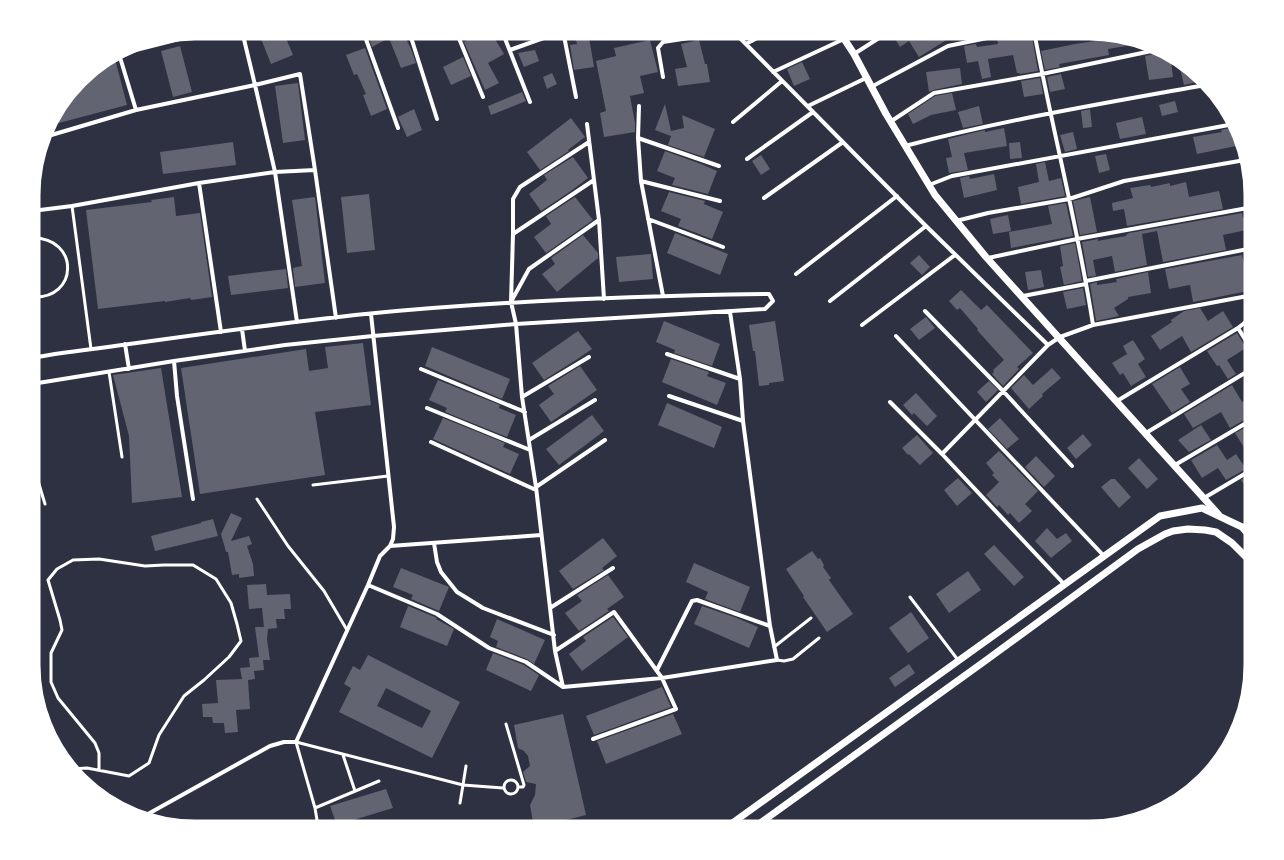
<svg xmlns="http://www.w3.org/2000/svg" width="1284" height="860" font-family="'Roboto Condensed',sans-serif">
<rect width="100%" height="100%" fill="#2d3142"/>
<path fill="#626471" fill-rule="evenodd" d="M258,31H283L293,55L271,64Z
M367,31H402L411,49L416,63L401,68L389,38L372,47Z
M462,31H496L499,38L495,39L504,54L488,63L499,83L485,90L464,42L467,40Z
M574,31H588L594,67L574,70L570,45L577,44Z
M893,31H943L948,39L919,57L909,41L900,47L892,34Z
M1024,31H1031L1038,71L1020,74L1019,73H1017L1013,55L988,59L991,77L982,79L978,61L967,63L964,46L976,44L977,47L998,44L997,39L1022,34Z
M1114,35L1142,40L1156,47L1144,49L1143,43L1108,49L1109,55L1059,64L1060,67L1045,70L1041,51L1075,44L1109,39L1114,37Z
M650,40L658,72L640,76L644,93L630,96L635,123V132L604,137L600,113L606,111L596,61L616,56L614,48Z
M699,40L705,64H707L710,82L678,86L675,69L687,67L681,44Z
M180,46L192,92L173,97L161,51Z
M365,48L387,109L371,116L363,95L366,94L357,74L354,75L346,55Z
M535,50L539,61L524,67L518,53Z
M1164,51L1170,54L1173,77L1149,80L1145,56L1162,52Z
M463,57L471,76L451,85L443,67Z
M109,58L111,59H115L127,105L55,124L53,116L87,72Z
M802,62L810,79L794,86L787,69Z
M1188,66L1192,71L1201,81L1184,85L1180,68Z
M960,68L962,84L933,90L929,92L926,72Z
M552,73L557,84L547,89L543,77Z
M1061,74L1065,89L1050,92L1047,77Z
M1040,78L1043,94L1024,97L1021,81Z
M298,83L305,140L283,143L275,86Z
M522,92L526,101L491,115L488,106Z
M952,93L956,110L931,115L913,124L908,114L935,96Z
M1175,101L1178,112L1162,116L1159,105Z
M665,104L671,131L684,128L682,115L715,129L704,157L668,145L671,136L655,130Z
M979,106L983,124L963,128L958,112Z
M414,109L422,130L407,137L398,117Z
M1090,109L1092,127L1083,128L1081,111Z
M1142,117L1146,134L1120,139L1116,123Z
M571,118L585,137L568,150L569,151L540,170L527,152Z
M1235,127L1241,145L1197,154L1193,137L1222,132L1221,130Z
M1004,128L1007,146L964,153L968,170L949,173L946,158L952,157L948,139L985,130V132Z
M1073,132L1077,149L1065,152L1060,135Z
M233,142L236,165L163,174L160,152Z
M1020,142L1022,158L1010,159L1009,143Z
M665,151L701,164L717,171L708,194L672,185L675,178L657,171Z
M1106,154L1110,170L1099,173L1095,156Z
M761,155L770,169L761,175L752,161Z
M573,157L588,178L571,191L541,211L529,194L547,180L544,175Z
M1045,162L1049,181L1061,178L1065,196L1021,204L1018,187L1039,182L1036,164Z
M994,174L997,190L964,198L960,178L969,176L970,179Z
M1186,182L1189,197L1219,191L1223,209L1127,226L1124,209L1113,211L1112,203L1133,198L1130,188L1150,185L1151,187L1170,183V186Z
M669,192L705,201L704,204L723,212L712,239L678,226L681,219L661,211Z
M369,194L375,250L347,253L341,197Z
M174,197L176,216L200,213L212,297L191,300L190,298L165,302V301L98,309L86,210L152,202L151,200Z
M315,197L325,283L295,287L293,268L302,266L292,200Z
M575,197L593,220L546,253L534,237L551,224L546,216Z
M1090,197L1097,232L1080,235L1073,201Z
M1066,203L1073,236L1011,248L1009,232L1052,224L1048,206Z
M1242,213L1243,218L1248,217L1251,229L1223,235L1226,250L1163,262L1157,231L1142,234L1147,265L1115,272L1112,256L1093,260L1096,276L1088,277L1082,242L1098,239V241L1108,239L1126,236V235L1129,233Z
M1008,215L1011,231L993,234L990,219Z
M675,233L728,254L720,275L667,253Z
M583,235L598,253V258L557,292L542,274L555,264L551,258Z
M1075,243L1082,281L1064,285L1060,267L1063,266L1060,246Z
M651,254L653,279L619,282L616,257Z
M919,255L930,267L922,275L910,263Z
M1242,255L1246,273L1253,272V290L1193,302L1190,285L1169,289L1165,269Z
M286,269L288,288L231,295L228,276Z
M1041,270L1044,287L1028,290L1025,272Z
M1148,272L1151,293L1128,297V299L1114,308L1119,316L1096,321L1090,284L1097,282V285L1117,282L1116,279Z
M1083,288L1086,305L1067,309L1063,292Z
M961,290L981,310L987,305L1033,353L1017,367L1019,369L1003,386L992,374L994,372L993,370L1004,360L977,330L978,329L960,308L957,310L949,301Z
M1200,308L1208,321L1223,311L1233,327L1191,352L1182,336L1160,350L1151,336L1172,322L1171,320L1184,311Z
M926,317L935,328L919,340L910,329Z
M664,321L720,344L712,366L674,353L675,350L656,342Z
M775,321L784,381L769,383V385L759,386L755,351H753L749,325Z
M1253,323V341L1251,342L1243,329Z
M578,331L592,349L576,360L544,380L532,363Z
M1237,333L1246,348L1227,360L1236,374L1228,379L1219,365L1217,366L1207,351Z
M1133,340L1145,359L1138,364L1146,377L1131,386L1123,373L1120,375L1112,363L1127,354L1123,346Z
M363,343L371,405L315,412L325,475L200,494L181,368L306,349L309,371L328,368L325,347Z
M432,347L510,379L502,399L425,366Z
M671,359L709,372L707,376L726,383L717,405L662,382Z
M580,366L597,390L551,422L539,405L554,394L548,386Z
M1180,367L1190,384L1181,389L1190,402L1172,413L1152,384Z
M161,368L182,497L132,503L129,436L113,375Z
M1052,368L1061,378L1042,394L1043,396L1029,409L1011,388L1024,375L1033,385Z
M438,380L500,405L499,408L516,415L507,437L445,412L447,408L429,400Z
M989,381L998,390L986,402L977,392Z
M1232,385L1242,402L1253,395V415L1230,428L1221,412L1193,428L1184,414Z
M916,393L937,416L927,426L914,413L912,415L903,405Z
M667,403L722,427L714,448L658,425Z
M592,415L604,431L559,465L546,449Z
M443,418L505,443L503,447L519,454L510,474L433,439Z
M1000,418L1019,439L1007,449L988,429Z
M1252,424L1253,444L1245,449L1235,433Z
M1201,425L1211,440L1189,452L1178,440Z
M1083,434L1092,445L1076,459L1067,448Z
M917,435L933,453L920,465L909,454L908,455L902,448Z
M1217,445L1227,460L1236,454L1246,469L1226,480L1218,468L1202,478L1191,460Z
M999,451L1038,491L1025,504L1032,511L1019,523L1010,513L1008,515L999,505L997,507L986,495L999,482L992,475L994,473L986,463Z
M1036,456L1055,476L1044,487L1025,467Z
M1139,458L1158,479L1147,489L1128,468Z
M1253,473V497L1241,480Z
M958,478L972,493L957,506L944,490Z
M1111,479H1115L1131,497L1119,508L1101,487Z
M231,513L242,518L231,541L249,536L252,544L247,546L253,564L254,576L239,578V574L232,575L228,552H226L221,534Z
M213,519L218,536L155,551L151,536L201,523V522Z
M1047,528L1057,539L1066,533L1072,541L1051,558L1035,541Z
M603,538L617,556L602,568L604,570L573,589L559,571Z
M994,545L1024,577L1014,586L984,554Z
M812,551L818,559L820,558L824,565L823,567L831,578L829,580L853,614L827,632L803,597L804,596L786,569Z
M694,563L750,587L740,612L705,599L708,592L686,582Z
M401,568L449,587L439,611L411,599L413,595L393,587Z
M968,571L981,590L949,613L936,594Z
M608,575L624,597L607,609L609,611L579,631L565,613L582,601L577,595Z
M266,584L267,595L290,594L291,609H284L285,619H276L277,628L268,629L267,639L270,660H263L264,670L254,671L255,679L248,680L250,709L236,710L238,732L225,733L224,723H213L212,717H203L202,704L218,703L216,680L242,679L240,668L250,667L249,658L259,657L255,627H264L262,608L249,609L247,585Z
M408,606L435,617L437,618L436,619L454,629L447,646L400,627Z
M702,606L737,618L758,627L749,648L694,624Z
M911,612L929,638L908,653L889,628Z
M613,617L628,637L582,671L569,654L586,641L583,637Z
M497,619L545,640L534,664L527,659L496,647L498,641L490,637Z
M493,653L524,665L539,675L531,691L486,670Z
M368,655L460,702L432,758L339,712L351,688L344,684L353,666L360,670ZM386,688L431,711L422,728L377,706Z
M909,664L915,673L895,687L889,678Z
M662,687L671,707L594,735L586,716Z
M563,714L586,815L534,828L530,805L535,795L536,784L526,782L523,772L530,766L528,756L524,751L518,748L514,725Z
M673,714L682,734L606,764L597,741Z
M386,789L393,808L337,825L330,806Z"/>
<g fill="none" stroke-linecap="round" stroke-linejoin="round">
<path stroke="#fff" stroke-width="3" d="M72,206L91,349
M32,238C80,237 79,300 32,297
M109,372L122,457
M32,461L45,504
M313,485L388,476
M257,499L288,546L324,591L347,630
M910,597L958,660
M774,647L811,618
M777,660L784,661L793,659L819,638
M506,724L524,785L523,787H518
M296,742L463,785L460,803
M296,742L315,808L317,820L307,829
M343,755L355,791
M466,766L463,785L503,788
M73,769L87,768L129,776L149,763L159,735L184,696L204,680L229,657L241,641L237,624L231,603L216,579L193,565H164L145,566L99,559L73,560L57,569L48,580L60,620L62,630L51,653V682L58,698L95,743L99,753V770
M504 787a7 7 0 1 1 14 0a7 7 0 1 1-14 0Z
M315,808L379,781"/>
<path stroke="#fff" stroke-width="4" d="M363,31L398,128
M409,31L437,119
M456,31L483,97
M502,31L530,102
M539,31L542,38
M563,31L576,97
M733,31L926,226L1048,345
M1034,31C1052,129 1078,226 1093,325
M746,44L770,31
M510,50L563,31
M119,54L136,110
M854,54L890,31
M112,56L211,31
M773,72L844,39
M663,77L658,48L663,42L734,31
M871,87L948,46L1021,31
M639,106L638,138L641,181L663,296
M808,106L866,78
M733,122L782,81
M890,122L934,93L1042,74L1161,49
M587,124L599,220L604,299
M46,128L48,136L136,110L255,85L242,31
M638,138L719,166
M589,142L520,187L513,199V234L511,302L516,324L522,397L536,487L555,651L563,687L662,678L777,660L770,626L743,421L740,379L730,312
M905,146C1004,120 1105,103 1205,85
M747,159L813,112
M641,181L720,201
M199,183L221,332
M929,185L952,176L1234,124
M764,198L843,142
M32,211L72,206L199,183L275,172L315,170
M648,219L723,247
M956,221L988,213L1069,199L1124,181L1245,160
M513,234L594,180
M988,258L1077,239L1253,207
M796,274L897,196
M1086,281L1253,248
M1023,296L1086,284
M512,300L529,269L599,220
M830,301L926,226
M925,311L1003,391L1072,466
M297,322L275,172L255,85L300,74L315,170L336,318
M862,325L955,255
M1238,328L1253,352
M242,329L245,351
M896,336L1104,556
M125,344L129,369
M667,354L740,379
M32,358L55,354C155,341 255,326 355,315C492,301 631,296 769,294L773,301L765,309L516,324L373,336L285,345L174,361L32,384
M174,361L177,396L193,499
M421,369L525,412
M669,396L743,421
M522,397L589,357
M1117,401L1238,328L1253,316
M890,402L942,454L1064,584
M427,408L530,450
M1146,433L1253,368
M529,440L595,400
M431,442L536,490
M942,454L1048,345L1060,337L1093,325L1253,295
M1175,465L1253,419
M536,487L605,440
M1204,498L1253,469
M1242,527L1253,520
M434,543L437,562L441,572L457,592L483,608L554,635
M390,546L541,535
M368,585L437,614L489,648L526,662L563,687
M550,608L613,568
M555,651L614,612L662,678L676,709L593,739
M657,670L692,601L697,600L770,626
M139,819L270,746L284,742H296L368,585L380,556L390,546L393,539L394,527L371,314"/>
<path stroke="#fff" stroke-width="7" d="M839,31L854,54L886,114L935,195L986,257L1219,515
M724,829L1160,516L1202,508L1242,527L1253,540
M752,829L985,661L1138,549L1165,534L1173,531L1188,529L1205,530L1216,532L1232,543L1253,564"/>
</g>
<path d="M0 0H1284V860H0ZM195 38H1089A157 157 0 0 1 1246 195V665A157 157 0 0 1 1089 822H195A157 157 0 0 1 38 665V195A157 157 0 0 1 195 38Z" fill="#fff" fill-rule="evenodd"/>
<path fill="none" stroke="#fff" stroke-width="5" d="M195 38H1089A157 157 0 0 1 1246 195V665A157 157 0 0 1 1089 822H195A157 157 0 0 1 38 665V195A157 157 0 0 1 195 38Z"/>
</svg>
